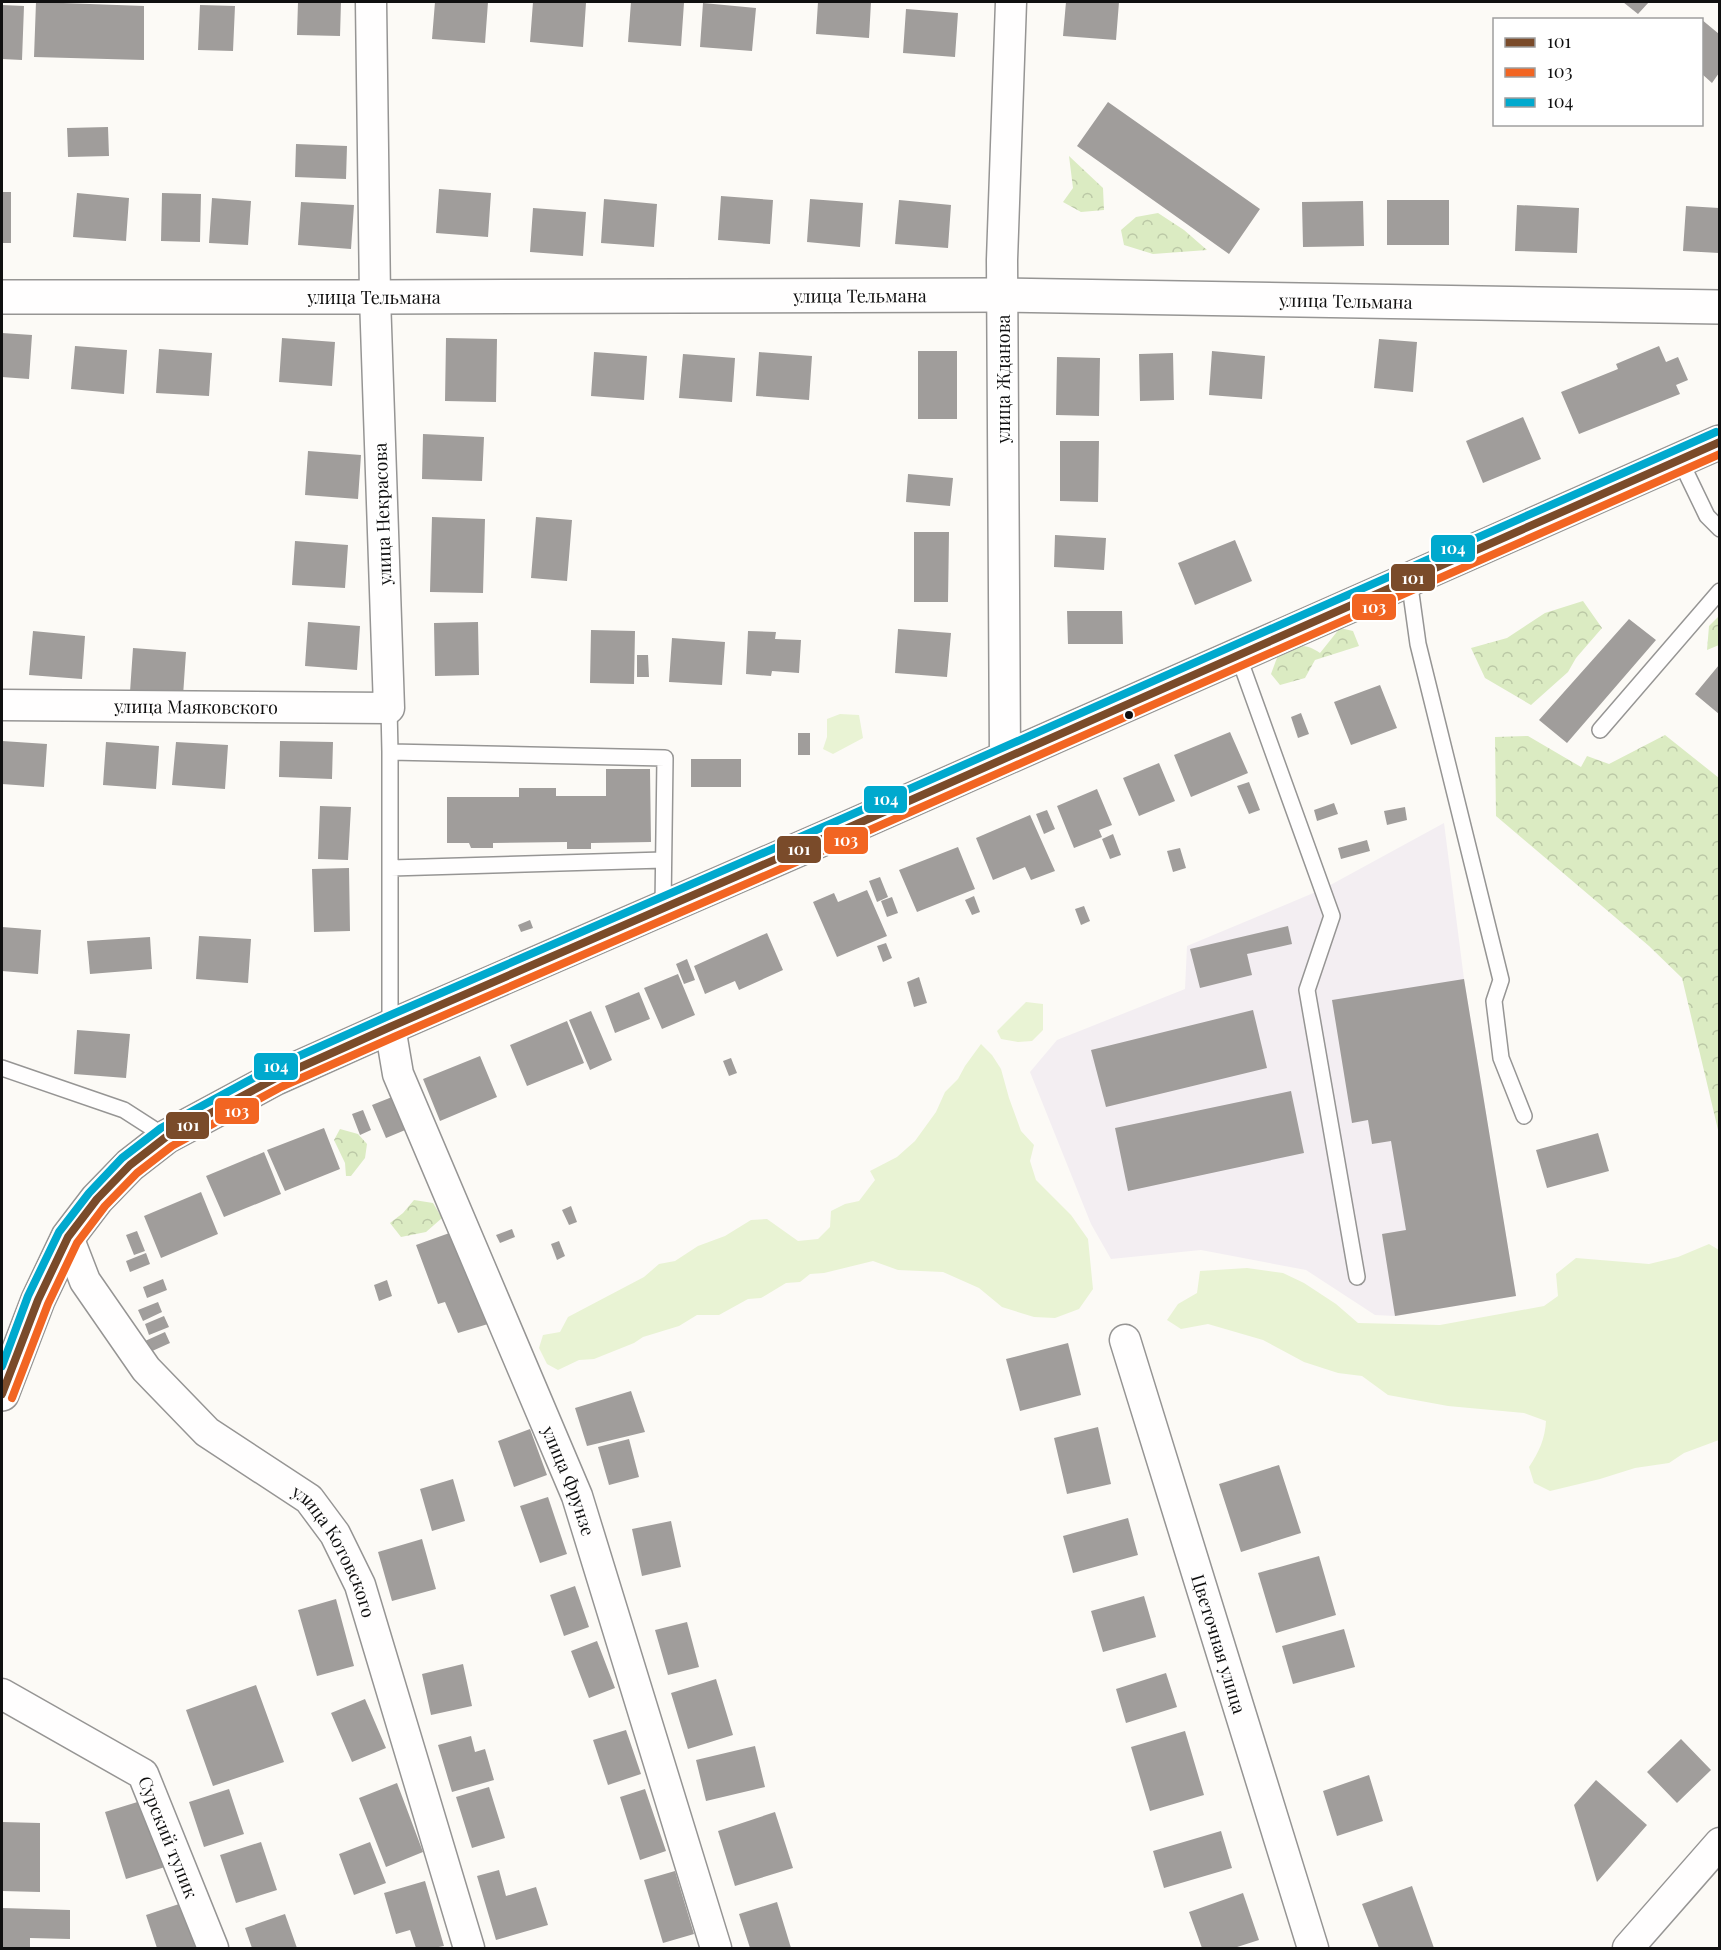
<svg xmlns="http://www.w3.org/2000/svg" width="1721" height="1950" font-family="'Playfair Display',serif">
<defs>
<pattern id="forest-crowns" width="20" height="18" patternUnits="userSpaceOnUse" patternTransform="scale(1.5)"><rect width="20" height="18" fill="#dbebc2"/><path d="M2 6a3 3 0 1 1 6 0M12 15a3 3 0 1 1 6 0" fill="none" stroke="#bbc8a6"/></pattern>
</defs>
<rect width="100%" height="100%" fill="#fcfaf6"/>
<path fill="#f3eef2" d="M1444,823L1464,979L1516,1296L1395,1316L1375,1315L1306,1270L1201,1250L1111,1259L1091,1224L1030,1072L1057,1040L1185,989L1187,946L1323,889Z"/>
<path fill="#e9f3d4" d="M840,714L859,715L863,738L833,754L823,749L827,737V719Z
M1026,1002L1043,1004V1030L1032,1041L1018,1042L1001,1039L997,1031Z
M981,1044L992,1055L1001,1069L1009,1098L1021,1131L1034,1145L1030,1161L1036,1180L1071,1215L1088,1239L1093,1289L1079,1309L1055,1318L1034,1317L1002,1307L979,1288L943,1272L898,1270L873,1261L824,1273L810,1274L800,1282L786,1283L761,1298L748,1299L719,1315H697L679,1326L643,1337L634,1343L594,1359L579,1360L558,1370L547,1364L539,1348L543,1335L560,1332L568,1317L644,1277L659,1264L675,1261L698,1246L725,1236L751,1220L767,1219L798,1241L818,1239L830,1227L831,1211L845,1204L859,1201L875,1180L870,1171L897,1157L915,1141L936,1112L945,1092L958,1079L965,1066Z
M1709,1244L1719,1250V1440L1684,1453L1669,1463L1635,1468L1600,1479L1550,1491L1534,1483L1529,1467C1539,1452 1545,1439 1546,1421L1524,1413L1448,1406L1388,1395L1362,1376L1338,1373L1304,1362L1263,1340L1208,1324L1181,1329L1167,1320L1178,1304L1197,1293L1200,1271L1247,1268L1283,1273L1304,1283L1336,1304L1358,1323L1440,1325L1544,1306L1558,1296L1556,1274L1576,1258L1649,1264L1678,1257Z"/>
<path fill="url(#forest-crowns)" d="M1069,156L1103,188L1104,210L1081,212L1063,202L1073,188Z
M1158,213L1184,230L1207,250L1153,254L1124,245L1121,230L1136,217Z
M1583,601L1602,628L1576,658L1568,672L1531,705L1485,678L1471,648L1507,638L1545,613Z
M1719,616V645L1707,650L1709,626Z
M1340,628L1353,631L1359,646L1315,660L1305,678L1280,685L1271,674L1278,655C1295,647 1303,641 1320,653Z
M1665,735L1719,778V1134L1682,978L1649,946L1496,816L1495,737L1528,736L1581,767L1587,756L1609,764Z
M340,1129L358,1134L367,1144L365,1158L351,1176H346L345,1163L334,1140Z
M414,1200L433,1203L442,1218L426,1232L401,1237L390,1223L403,1213Z"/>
<path fill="#a09d9b" d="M36,2L144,6V60L34,57Z
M298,2H341L340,36L297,35Z
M435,2H488L485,43L432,39Z
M533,2L586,3L583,47L530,42Z
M631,2L684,3L681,46L628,42Z
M818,2H871L869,38L816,34Z
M1066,2H1119L1116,40L1063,36Z
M1623,2H1649L1638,14Z
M703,3L756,8L752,51L700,47Z
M2,5L24,6L22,60L2,59Z
M200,5L235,6L233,51L198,50Z
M906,9L958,13L955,57L903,53Z
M1701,19L1719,34V73L1712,83L1702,74Z
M1108,102L1260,209L1229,254L1077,146Z
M108,127L109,156L68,157L67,128Z
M296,144L347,146L346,179L295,177Z
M439,189L491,193L488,237L436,233Z
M2,192H11V243H2Z
M77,193L129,198L126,241L73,237Z
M162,193L201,194L200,242L161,241Z
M721,196L773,200L770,244L718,240Z
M212,198L251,201L248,245L209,243Z
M604,199L657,204L654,247L601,243Z
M810,199L863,203L860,247L807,242Z
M899,200L951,205L948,248L895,244Z
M1387,200H1449V245H1387Z
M1363,201L1364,246L1303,247L1302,202Z
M301,202L354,205L351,249L298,245Z
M1517,205L1579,208L1577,253L1515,251Z
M1686,206L1719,208V253L1683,251Z
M533,208L586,212L583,256L530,252Z
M2,333L32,335L29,379L2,377Z
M282,338L335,342L332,386L279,382Z
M446,338L497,339L496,402L445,401Z
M1379,339L1417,342L1413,392L1374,388Z
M75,346L127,350L124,394L71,389Z
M1659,346L1666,362L1678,357L1688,380L1676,385L1680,394L1579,434L1561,392L1618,369L1616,364Z
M159,349L212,353L209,396L156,393Z
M918,351H957V419H918Z
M1212,351L1265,356L1262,399L1209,395Z
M594,352L647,356L644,400L591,396Z
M759,352L812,356L809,400L756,396Z
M1173,353L1174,400L1140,401L1139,354Z
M683,354L735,358L732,402L679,398Z
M1057,357L1100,358L1099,416L1056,415Z
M1523,417L1541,459L1483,483L1466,441Z
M423,434L484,437L482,481L422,479Z
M1060,441H1099L1098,502L1060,501Z
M308,451L361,455L358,499L305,495Z
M908,474L953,478L950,506L906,502Z
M432,517L485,519L483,593L430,592Z
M536,517L572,520L567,581L531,578Z
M914,532H949L948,602H914Z
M1055,535L1106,538L1104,570L1054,567Z
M1235,540L1252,581L1195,605L1178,563Z
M295,541L348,545L345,588L292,585Z
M1067,611H1122L1123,644H1068Z
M1629,619L1656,640L1567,743L1539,720Z
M308,622L360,626L357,670L305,666Z
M478,622L479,675L435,676L434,623Z
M898,629L951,633L947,677L895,673Z
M591,630L635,631L634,684L590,683Z
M33,631L85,636L82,679L29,675Z
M748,631L776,632L775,639L801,640L799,673L772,671L771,676L746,674Z
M672,638L725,642L722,685L669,682Z
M133,648L186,652L183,696L130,692Z
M637,655H648L649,677H637Z
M1719,665V714L1695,694Z
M1380,685L1397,728L1351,745L1334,702Z
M1301,713L1309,734L1298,738L1291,717Z
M1230,732L1248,773L1191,797L1174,755Z
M798,733H810V755H798Z
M2,741L47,744L44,787L2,784Z
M280,741L333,742L332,779L279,777Z
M106,742L159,746L156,789L103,785Z
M176,742L228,745L225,789L172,785Z
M691,759H741V787H691Z
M1159,763L1175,801L1139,816L1123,778Z
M606,769H650L651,842L591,843V849H567V842L493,843V848H471L469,843H447V797H519V788H556V796H606Z
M1249,782L1260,810L1249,814L1237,786Z
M1097,789L1112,825L1099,830L1102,837L1074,848L1057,806Z
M1334,803L1338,814L1317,821L1314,810Z
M320,806L351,807L348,860L318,859Z
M1405,807L1407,820L1387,825L1384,811Z
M1047,810L1055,829L1044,834L1036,814Z
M1030,815L1055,871L1031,880L1025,867L993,880L976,838Z
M1113,834L1121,855L1110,859L1102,839Z
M1367,840L1370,851L1341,859L1338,848Z
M958,847L975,889L917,912L899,870Z
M1180,848L1186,868L1173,872L1167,851Z
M349,868L350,931L314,932L312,869Z
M880,877L888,897L877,902L869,881Z
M867,890L887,936L837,957L813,902L834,893L838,902Z
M974,896L980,912L972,915L965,900Z
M892,897L898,913L887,917L881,901Z
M1084,906L1090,921L1081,925L1075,909Z
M530,920L533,928L521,932L518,925Z
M1288,926L1292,944L1247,954L1252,975L1200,988L1190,949Z
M2,927L41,930L38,974L2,971Z
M767,933L783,970L739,990L735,981L705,994L694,966Z
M199,936L251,939L248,983L196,979Z
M150,937L152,969L90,974L87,941Z
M886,943L892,958L883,962L877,946Z
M687,959L695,980L684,984L676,964Z
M678,974L695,1015L662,1029L644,988Z
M919,977L927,1003L914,1007L907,982Z
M1464,979L1516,1296L1395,1316L1382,1234L1406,1230L1391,1141L1372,1144L1368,1120L1352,1123L1332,1000Z
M639,992L650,1019L615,1033L605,1006Z
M1253,1010L1267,1068L1106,1107L1091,1050Z
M591,1011L612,1060L590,1070L569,1020Z
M567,1021L584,1063L527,1086L510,1045Z
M77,1030L130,1034L126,1078L74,1074Z
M480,1056L497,1097L440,1121L423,1079Z
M731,1058L737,1073L729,1076L723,1061Z
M1291,1091L1304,1153L1128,1191L1115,1128Z
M397,1095L410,1128L386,1138L372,1105Z
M363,1110L371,1130L360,1135L352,1114Z
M324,1128L340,1169L285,1191L267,1150Z
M1598,1133L1609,1171L1547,1188L1536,1150Z
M264,1152L281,1194L224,1217L206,1176Z
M201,1192L218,1234L161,1258L144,1216Z
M571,1206L577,1222L569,1225L562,1210Z
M512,1229L515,1237L500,1243L496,1235Z
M137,1231L145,1251L134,1255L126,1235Z
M455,1231L488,1324L458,1333L445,1302L438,1304L416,1245Z
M559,1241L565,1256L557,1260L551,1244Z
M146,1253L150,1264L130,1272L126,1261Z
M163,1279L167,1290L147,1298L143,1287Z
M387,1280L392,1296L379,1301L374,1285Z
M158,1302L162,1312L143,1321L138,1310Z
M164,1316L169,1327L149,1335L145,1324Z
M165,1332L170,1343L150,1352L145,1341Z
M1068,1343L1081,1395L1020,1411L1006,1359Z
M631,1391L645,1432L587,1446L575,1408Z
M1098,1427L1111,1484L1067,1494L1054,1438Z
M530,1429L547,1475L514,1487L498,1441Z
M629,1439L639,1477L609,1485L598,1447Z
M1279,1465L1301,1533L1241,1552L1219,1484Z
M453,1479L465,1521L432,1531L420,1489Z
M548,1497L567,1554L540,1563L520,1506Z
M1128,1518L1138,1555L1073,1573L1063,1536Z
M671,1521L681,1567L642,1576L632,1529Z
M422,1539L436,1589L392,1601L378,1552Z
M1319,1556L1336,1615L1276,1633L1258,1573Z
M575,1586L589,1627L564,1636L550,1595Z
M1144,1596L1156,1637L1103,1652L1091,1611Z
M336,1599L354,1666L317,1676L298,1610Z
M687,1622L699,1667L668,1675L655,1630Z
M1344,1629L1355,1667L1293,1684L1282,1646Z
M597,1641L615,1688L589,1698L571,1651Z
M463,1664L472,1706L431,1715L422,1674Z
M1166,1673L1177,1707L1126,1723L1116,1689Z
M716,1679L733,1735L688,1749L671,1693Z
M256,1685L284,1762L213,1786L186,1710Z
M365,1699L386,1748L352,1762L331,1713Z
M626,1730L641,1774L608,1785L593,1740Z
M1185,1731L1204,1795L1150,1811L1131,1747Z
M471,1736L475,1752L485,1749L494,1780L452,1792L438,1745Z
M1681,1739L1711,1770L1677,1803L1647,1772Z
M755,1746L765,1787L706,1801L696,1760Z
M1369,1775L1383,1821L1337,1836L1323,1791Z
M1596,1780L1647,1825L1597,1882L1574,1805Z
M397,1783L423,1852L386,1867L359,1798Z
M489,1787L505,1838L472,1848L456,1797Z
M229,1789L244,1834L204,1847L189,1802Z
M645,1789L666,1851L640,1860L620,1797Z
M144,1800L165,1867L126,1879L105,1812Z
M775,1812L793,1868L735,1886L718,1831Z
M2,1822L40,1823V1892L2,1891Z
M1221,1831L1232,1868L1164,1888L1153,1851Z
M261,1842L277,1890L236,1903L220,1855Z
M370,1842L386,1883L354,1895L339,1854Z
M499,1870L506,1896L536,1887L548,1925L496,1940L477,1876Z
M675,1871L694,1934L663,1943L644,1880Z
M425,1881L444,1946L433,1948H416L410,1930L396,1934L384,1893Z
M1412,1886L1434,1948H1379L1362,1904Z
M1243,1893L1259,1940L1234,1948H1202L1189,1912Z
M185,1902L201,1948H157L146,1915Z
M777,1902L791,1948H750L739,1914Z
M2,1908L70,1910V1939L30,1938V1948H2Z
M285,1914L297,1948H252L245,1928Z"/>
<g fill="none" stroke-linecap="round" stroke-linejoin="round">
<g stroke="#969594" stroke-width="18">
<path id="service" d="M1680,460L1707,516L1720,529
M1409,579L1418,644L1501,980L1494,1001L1501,1058L1524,1116
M1238,655L1332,916L1307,990L1357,1277
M389,708L390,752V1027
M1600,730L1720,591
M390,752L665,758L663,907
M391,868L663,860
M2,1068L124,1110L166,1137"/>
</g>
<g stroke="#969594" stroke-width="33">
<g id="minor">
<path id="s1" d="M2,705L389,708L375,297L371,2"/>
<path d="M1005,757L1002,260L1011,2"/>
<path id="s2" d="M390,1027L398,1074L577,1496L716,1948"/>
<path id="s3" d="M68,1237L85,1281L146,1369L207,1432L309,1499L335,1534L360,1585L469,1948"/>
<path id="s4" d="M1125,1340L1313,1948"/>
<path id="s5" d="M2,1694L143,1774L213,1948"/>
<path d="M1628,1948L1720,1843"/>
</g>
</g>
<g stroke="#969594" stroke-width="36">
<g id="tertiary">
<path id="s6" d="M2,297H375L1002,295L1720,307"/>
<path d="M2,1394L38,1300L68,1237L97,1199L130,1165L166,1137L276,1078L390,1027L850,827L1720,442"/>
</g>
</g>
<use href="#service" stroke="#fffefe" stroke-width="15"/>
<use href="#minor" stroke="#fffefe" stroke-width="30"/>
<use href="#tertiary" stroke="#fffefe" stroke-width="33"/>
<g stroke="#fff" stroke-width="12">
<path id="bus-1" d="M2,1394L38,1300L68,1237L97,1199L130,1165L166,1137L276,1078L390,1027L850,827L1720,442"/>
</g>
<g stroke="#fff" stroke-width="12">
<path id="bus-2" d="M12,1398L48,1304L77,1243L105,1206L137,1173L172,1146L281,1087L394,1037L854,837L1720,454"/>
</g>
<g stroke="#fff" stroke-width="12">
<path id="bus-3" d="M2,1366L28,1296L59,1232L89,1193L122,1158L161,1128L272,1068L386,1017L846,817L1716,432"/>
</g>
<use href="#bus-1" stroke="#7a4b2a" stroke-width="8"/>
<use href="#bus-2" stroke="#f26522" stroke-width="8"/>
<use href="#bus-3" stroke="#00a9ce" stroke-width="8"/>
</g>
<circle fill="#101010" stroke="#fff" stroke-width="2" cx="1129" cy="715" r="5"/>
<g text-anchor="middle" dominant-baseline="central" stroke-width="6" stroke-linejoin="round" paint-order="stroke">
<g font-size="18" fill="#101010" stroke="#fff">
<text stroke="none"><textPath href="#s6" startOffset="858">улица Тельмана</textPath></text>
<text stroke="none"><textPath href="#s6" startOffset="372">улица Тельмана</textPath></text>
<text stroke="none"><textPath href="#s6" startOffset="1344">улица Тельмана</textPath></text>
<text transform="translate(1003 379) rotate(-90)">улица Жданова</text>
<text transform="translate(382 514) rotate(-92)">улица Некрасова</text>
<text stroke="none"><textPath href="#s1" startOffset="194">улица Маяковского</textPath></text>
<text stroke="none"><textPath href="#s2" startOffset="489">улица Фрунзе</textPath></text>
<text stroke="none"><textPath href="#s3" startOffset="422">улица Котовского</textPath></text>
<text stroke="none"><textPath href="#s4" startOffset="318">Цветочная улица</textPath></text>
<text stroke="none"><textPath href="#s5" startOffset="230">Сурский тупик</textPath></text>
</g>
</g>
<g stroke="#fff" stroke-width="2">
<rect x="1430" y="534" width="46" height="29" rx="6" fill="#00a9ce"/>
<rect x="1390" y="563" width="46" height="29" rx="6" fill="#7a4b2a"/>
<rect x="1351" y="593" width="46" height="28" rx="6" fill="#f26522"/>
<rect x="863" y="785" width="45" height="29" rx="6" fill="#00a9ce"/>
<rect x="823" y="826" width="46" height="29" rx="6" fill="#f26522"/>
<rect x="776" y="835" width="46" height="29" rx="6" fill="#7a4b2a"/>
<rect x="253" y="1052" width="46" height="29" rx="6" fill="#00a9ce"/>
<rect x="214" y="1097" width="46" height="28" rx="6" fill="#f26522"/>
<rect x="165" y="1111" width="45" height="29" rx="6" fill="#7a4b2a"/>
</g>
<g font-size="16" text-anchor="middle" font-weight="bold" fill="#fff">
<text x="1453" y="554">104</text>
<text x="1413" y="584">101</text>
<text x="1374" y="613">103</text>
<text x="886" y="805">104</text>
<text x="846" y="846">103</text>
<text x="799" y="855">101</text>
<text x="276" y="1072">104</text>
<text x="237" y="1117">103</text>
<text x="188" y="1131">101</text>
</g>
<rect width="1721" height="1950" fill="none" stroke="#101010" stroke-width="6"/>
<rect x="1493" y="18" width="210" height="108" fill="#ffffff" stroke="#9f9f9f" stroke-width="1.5"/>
<rect x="1505" y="38" width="30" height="9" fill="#7a4b2a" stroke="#9f9f9f" stroke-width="1.5"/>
<text x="1547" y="48" font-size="18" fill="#101010">101</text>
<rect x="1505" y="68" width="30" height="9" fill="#f26522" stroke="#9f9f9f" stroke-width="1.5"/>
<text x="1547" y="78" font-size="18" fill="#101010">103</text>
<rect x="1505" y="98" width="30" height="9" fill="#00a9ce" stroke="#9f9f9f" stroke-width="1.5"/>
<text x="1547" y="108" font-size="18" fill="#101010">104</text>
</svg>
